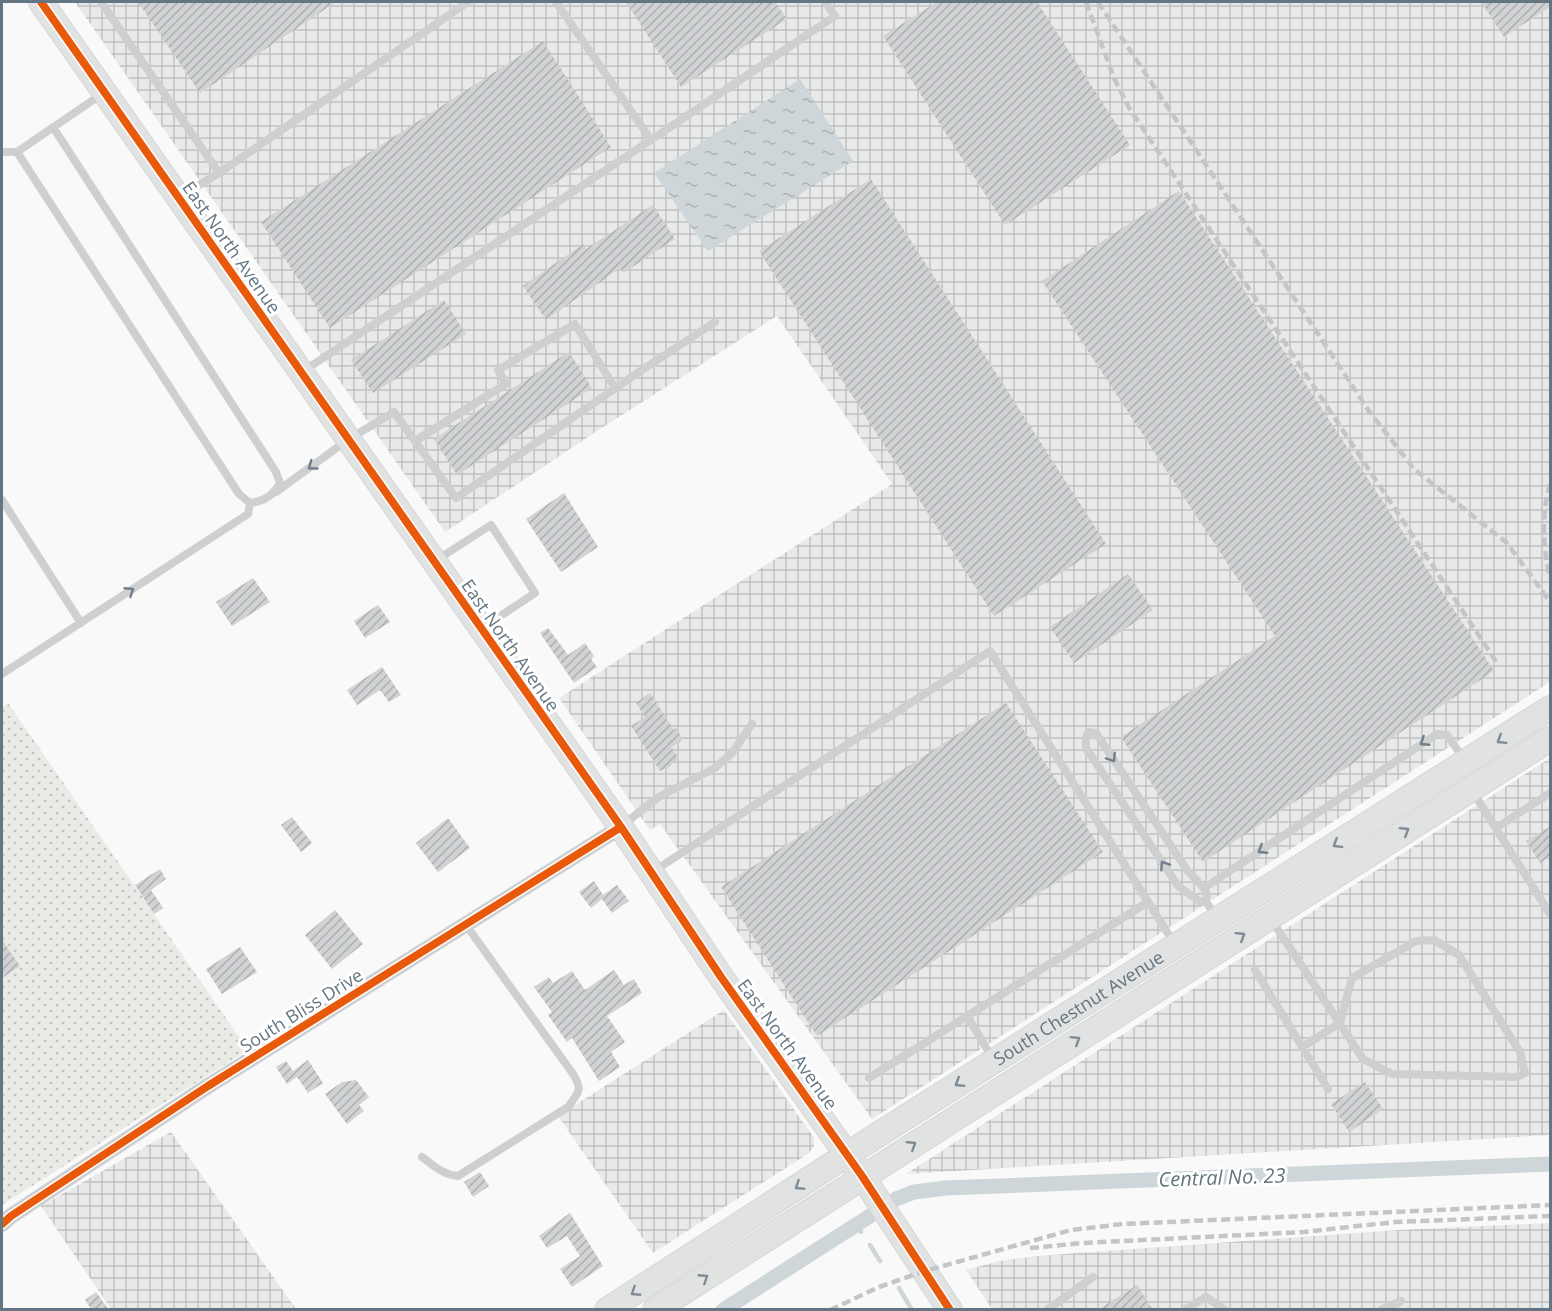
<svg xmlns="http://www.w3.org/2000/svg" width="1552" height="1311" font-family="'Open Sans',sans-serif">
<defs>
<pattern id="industrial-grid" width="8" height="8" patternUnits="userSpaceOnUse" patternTransform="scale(1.5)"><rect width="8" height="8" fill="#e8e9e9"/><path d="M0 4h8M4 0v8" fill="none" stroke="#c0c1c2"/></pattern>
<pattern id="grass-dots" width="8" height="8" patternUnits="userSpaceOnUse" patternTransform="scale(1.5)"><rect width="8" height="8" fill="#e8ebe6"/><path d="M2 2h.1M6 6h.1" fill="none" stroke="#c0c3c0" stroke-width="1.8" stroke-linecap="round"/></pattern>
<pattern id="water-ripples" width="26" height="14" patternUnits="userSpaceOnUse" patternTransform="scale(1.5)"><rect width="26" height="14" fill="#ced6d9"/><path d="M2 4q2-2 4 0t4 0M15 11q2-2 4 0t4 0" fill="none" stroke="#abb2b5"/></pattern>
<pattern id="building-hatch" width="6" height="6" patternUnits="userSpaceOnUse" patternTransform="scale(1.5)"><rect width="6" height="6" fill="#d0d2d3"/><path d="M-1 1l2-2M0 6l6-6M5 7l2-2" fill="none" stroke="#acafb1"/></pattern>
</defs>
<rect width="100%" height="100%" fill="#f9f9f9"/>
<path fill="url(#industrial-grid)" d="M75,2H1550V682L872,1119L660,824L650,830L559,698L892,484L777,316L597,431L445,532Z
M1550,758V1135L906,1174L1069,1069Z
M724,1010L814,1138V1146L809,1153L653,1253L558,1116Z
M171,1132L296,1309H111L41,1206Z
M1550,1223V1309H992L966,1270L999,1261L1037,1256L1398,1230Z"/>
<path fill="url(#grass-dots)" d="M8,703L248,1050L2,1205V708Z"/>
<path fill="url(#water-ripples)" d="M800,79L853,161L708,251L654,173Z"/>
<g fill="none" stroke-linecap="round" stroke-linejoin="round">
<path stroke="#ced6d9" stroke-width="4.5" d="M855,1225L861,1232
M870,1245L880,1261
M899,1288L912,1310"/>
<path stroke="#ced6d9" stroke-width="15" d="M896,1199L914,1192L946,1188L1550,1164
M723,1310L870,1216"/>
</g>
<path fill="url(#building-hatch)" d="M138,2H336L200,93Z
M626,2H775L787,19L681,87Z
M937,2H1037L1130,145L1005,225L883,36Z
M1481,2H1551V6L1504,37Z
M543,41L611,147L330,328L261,222Z
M871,179L1106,544L994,616L759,251Z
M1179,191L1494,671L1203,862L1121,737L1275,636L1042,281Z
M653,205L675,239L623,273L620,268L546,320L523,286L583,244L586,249Z
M444,300L466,334L373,393L351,360Z
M569,352L592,388L457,475L434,439Z
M564,493L598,547L561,572L526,519Z
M1128,574L1153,610L1074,663L1050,627Z
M253,578L270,602L232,626L216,602Z
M378,605L390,622L365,638L354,621Z
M548,628L568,655L585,643L594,656L591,659L597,667L574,683L540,633Z
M382,667L401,695L389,702L380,690L357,705L347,690Z
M650,693L674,730L676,728L682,738L680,742L671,747L679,758L669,767L660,771L631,726L645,717L636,703Z
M1006,703L1103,852L817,1036L721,887Z
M292,817L312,843L301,852L281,825Z
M448,818L470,848L438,872L416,843Z
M1551,826V856L1540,863L1526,841Z
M160,869L166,879L151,890L163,908L154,914L135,885Z
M594,881L603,895L617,885L629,901L612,913L602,899L591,908L579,892Z
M335,910L363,944L332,969L305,935Z
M2,940L20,966L2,978Z
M240,947L257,972L222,994L206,969Z
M614,970L624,985L634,979L642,993L607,1016L625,1042L611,1052L620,1067L599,1081L572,1038L567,1042L548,1015L552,1012L534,987L549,977L553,983L572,971L585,990Z
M308,1060L323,1083L308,1093L293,1071Z
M286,1061L297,1077L287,1084L276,1067Z
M356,1080L369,1097L359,1105L364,1111L347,1124L325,1094L342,1082Z
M1365,1082L1383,1109L1349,1132L1331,1104Z
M480,1172L489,1186L473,1197L464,1182Z
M570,1213L603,1266L572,1287L560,1269L580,1256L567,1236L547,1248L539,1236Z
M1137,1285L1153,1310H1098Z
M96,1292L109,1310H92L85,1300Z"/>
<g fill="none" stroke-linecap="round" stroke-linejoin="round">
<g stroke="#d5d6d7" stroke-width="26">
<g id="secondary">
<path d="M41,2L621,827L721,977L862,1176L950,1310"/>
<path id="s1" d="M607,1310L865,1143L1550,708"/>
<path d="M655,1310L1550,739"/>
</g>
</g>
<path stroke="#cecfd0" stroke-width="8" d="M101,2L219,173L179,197
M53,127L276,472L280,483C273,496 264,501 250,503L239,494L17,152L102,94
M651,140L835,16L825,2
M2,152H17
M219,173L468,2
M302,372L651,140L556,2
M415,441L506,384L498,370L575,324L615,388
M276,492L349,439L394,412L456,498L639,372L715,322
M2,500L81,623
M435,561L491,525L535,593L484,627
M2,674L248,514L250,503
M1473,792L1550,914
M623,825L657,798L715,768L732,753L752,724
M1496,828L1550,793
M654,871L990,651L1174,943
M1204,888L1437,734L1447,735L1464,759
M1206,902L1199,901L1178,886L1086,748V737L1089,732L1096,733L1187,870L1204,888L1207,895L1206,902L1216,916
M1271,919L1363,1059L1392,1074L1517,1077L1525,1073L1520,1052L1459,955L1434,940L1416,941L1352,978L1340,1023L1302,1047
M1255,970L1328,1089
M967,1016L993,1059
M869,1078L1148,902
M422,1157C434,1166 443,1175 458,1176L568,1107C579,1092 583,1090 573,1074L466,925
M1047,1310L1093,1277
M1184,1310L1206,1297L1225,1310
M1381,1310L1401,1301"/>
<path stroke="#cecfd0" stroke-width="16" d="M2,1224L11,1216L208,1086L621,827"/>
<use href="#secondary" stroke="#e1e2e2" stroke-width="24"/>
<path stroke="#c3c5c6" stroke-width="4.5" stroke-dasharray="9 4.5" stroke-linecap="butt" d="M1086,2L1114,78L1128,106L1497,663
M1098,2L1369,411L1414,469L1507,543L1550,602
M1550,484C1541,514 1543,548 1550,578
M1030,1248L1083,1243L1304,1232L1395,1222L1550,1216
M830,1310L879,1287L925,1271L1071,1230L1123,1224L1550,1205"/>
<g stroke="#fff" stroke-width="11">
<path id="cycleway" d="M41,2L621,827L721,977L862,1176L950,1310
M2,1224L11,1216L208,1086L621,827"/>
</g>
<use href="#cycleway" stroke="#e8590c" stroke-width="8"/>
</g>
<defs><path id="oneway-chevron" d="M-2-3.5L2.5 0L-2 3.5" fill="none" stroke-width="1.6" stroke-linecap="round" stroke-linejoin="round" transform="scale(1.5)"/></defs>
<g stroke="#707f8b">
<use href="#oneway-chevron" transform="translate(312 466) rotate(144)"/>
<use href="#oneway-chevron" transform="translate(130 591) rotate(-33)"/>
<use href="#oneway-chevron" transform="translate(1424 742) rotate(147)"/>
<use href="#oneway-chevron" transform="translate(1112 758) rotate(57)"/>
<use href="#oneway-chevron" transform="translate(1262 850) rotate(147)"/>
<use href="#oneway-chevron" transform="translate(1164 865) rotate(-124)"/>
</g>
<g stroke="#7e8c96">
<use href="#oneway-chevron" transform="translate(1501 740) rotate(148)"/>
<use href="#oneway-chevron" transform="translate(1405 831) rotate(-32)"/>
<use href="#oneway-chevron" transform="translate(1337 844) rotate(148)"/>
<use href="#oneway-chevron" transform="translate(1241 936) rotate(-32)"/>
<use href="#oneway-chevron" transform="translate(1076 1040) rotate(-32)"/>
<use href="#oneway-chevron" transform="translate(959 1083) rotate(148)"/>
<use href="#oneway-chevron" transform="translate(912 1145) rotate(-32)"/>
<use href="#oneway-chevron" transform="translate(799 1186) rotate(147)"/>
<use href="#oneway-chevron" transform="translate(704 1278) rotate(-33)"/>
<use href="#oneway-chevron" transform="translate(635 1292) rotate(147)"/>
</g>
<g text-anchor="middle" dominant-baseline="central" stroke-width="6" stroke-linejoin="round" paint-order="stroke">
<g font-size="18" fill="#657683" stroke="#fff">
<text transform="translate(232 247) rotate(55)">East North Avenue</text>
<text transform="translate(511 645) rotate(55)">East North Avenue</text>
<text stroke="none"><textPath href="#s1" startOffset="560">South Chestnut Avenue</textPath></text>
<text transform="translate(301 1010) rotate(-32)">South Bliss Drive</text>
<text transform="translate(788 1044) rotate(54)">East North Avenue</text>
</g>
<g font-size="20" font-style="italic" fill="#60757c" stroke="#fff">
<text transform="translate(1222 1177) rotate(-2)">Central No. 23</text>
</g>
</g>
<rect width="1552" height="1311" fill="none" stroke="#657683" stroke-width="6"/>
</svg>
